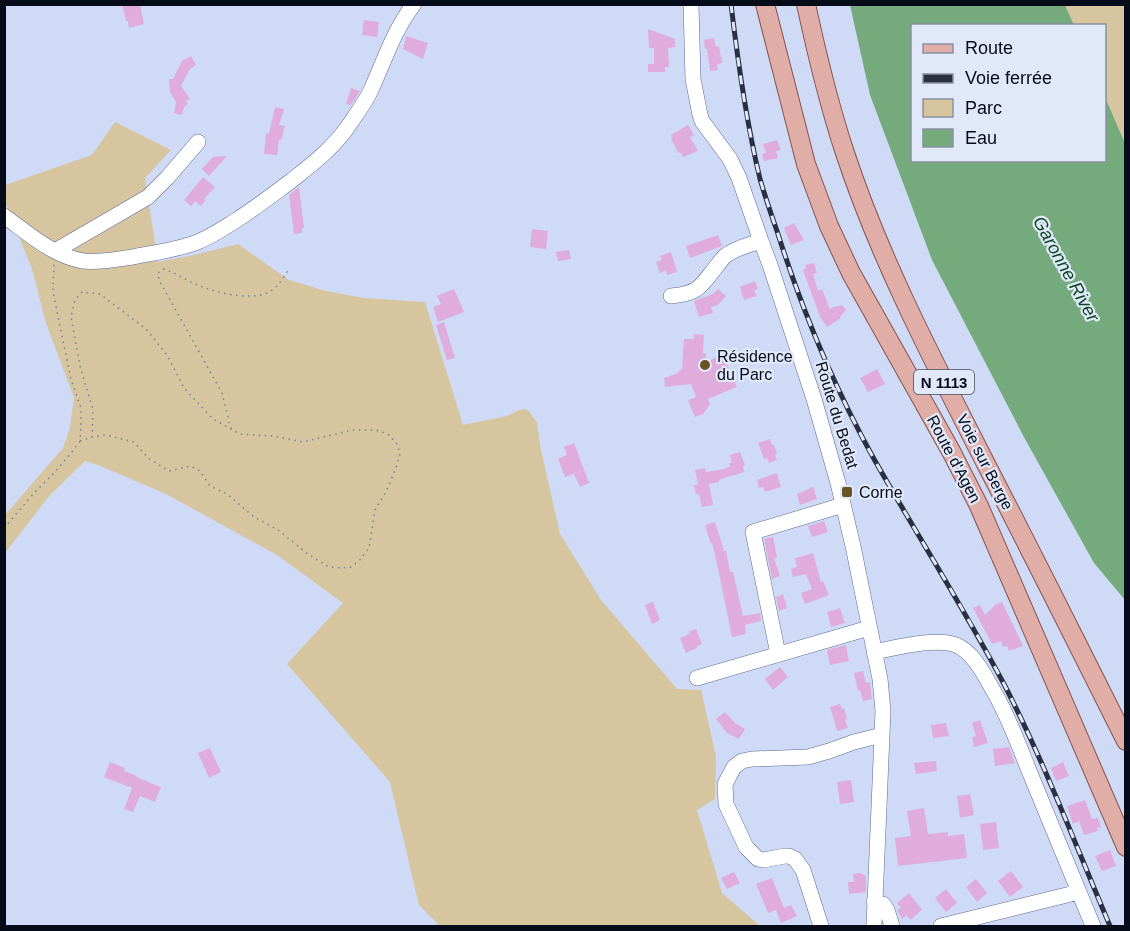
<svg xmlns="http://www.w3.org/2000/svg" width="1130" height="931" font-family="Arial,sans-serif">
<rect width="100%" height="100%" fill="#cfdaf6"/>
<path fill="#d6c59e" d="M1065,5H1125V146L1105,97L1104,26L1074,25Z
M115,122L171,150L145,178L158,262L194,255L238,244L289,280L326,291L364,298L425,302L463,425L507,416L519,410L525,409L529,411L537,423L541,450L560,534L601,600L677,689L701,690L716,757L715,799L697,810L722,893L760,926H440L419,905L390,782L287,664L343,603L277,555L166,494L98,465L85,461L50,495L5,553V515L63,448L70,428L74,398L46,323L32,269L5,202V185L92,155Z"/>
<path fill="#75aa7d" d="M850,5H1065L1074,25L912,26V160H1104L1105,97L1126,146L1125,600L1094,563L1025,439L932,260L870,95Z"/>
<path fill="#dfacdc" d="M122,4H140L144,24L129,28L128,21H126Z
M364,20L379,22L377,37L362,35Z
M648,29L675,39V47L668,48L669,67H665V72H648V64H654V48H649Z
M406,36L428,43L423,59L403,49Z
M714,38L716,47L719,46L722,63L717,64L718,70L710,71L707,49H705L704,40Z
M191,56L196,65L190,69L181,86L190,99L186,101L188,104L184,107L182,115L174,113L176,102L170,92L169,79H173L182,61Z
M351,88L360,91L351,105L346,104Z
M275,107L284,109L279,125L285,126L281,140H279L277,155L264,154L266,133L269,134Z
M688,125L694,135L690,137L698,151L683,157L680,152L678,153L671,138L672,137L671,135Z
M777,140L781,150L776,151L778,158L764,161L762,154L766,153L763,144Z
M227,156L209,176L202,169L213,157Z
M203,177L215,187L204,199L205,201L201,206L195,201L191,206L184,200Z
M299,187L304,228H302V233L294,234L289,195Z
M794,223L804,240L791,245L784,228Z
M532,229L548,231L546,249L530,247Z
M718,235L722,246L690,258L686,246Z
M569,250L571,259L558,261L556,252Z
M671,252L677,272L667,275L666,270L660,273L656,262L662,260L660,256Z
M814,263L817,273L813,274L818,291L822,289L830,309L834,307L842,305L846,310L840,317L841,318L827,327L820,317L803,270L806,268L805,265Z
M755,281L758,289L754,291L757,296L744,300L740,287Z
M454,289L464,312L438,322L433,307L441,304L437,296Z
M718,289L726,296L718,305L711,307L713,313L699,317L694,301L713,294Z
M444,322L455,358L447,360L436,325Z
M694,334L704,335L703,353L706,354V362L717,357L718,360L724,358L737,387L708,399L710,404L703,414L695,417L688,400L696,397L691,384L665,387L664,378L676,374L682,369L684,339H694Z
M877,369L885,384L868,392L860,378Z
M770,439L772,445H774L777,454L775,455L777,460L769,463L767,458L764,459L758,443Z
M574,443L589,483L580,487L574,474L565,477L558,459L567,455L564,447Z
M740,452L745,465L743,466L744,472L721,479L719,480V482L709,484L713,505L702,507L699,494H696L694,485L698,484L695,470L705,468L706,472L725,469V468L730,467L729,463H732L730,455Z
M777,473L781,487L765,492L763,487L759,488L757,480Z
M813,487L817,499L800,505L797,494Z
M824,521L828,532L812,537L808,526Z
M715,522L724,551H726L730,572H733L743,616L760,613L761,621L745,625L746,634L732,637L715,554L712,543L711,544L705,525Z
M773,537L777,557L774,558L780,576L772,579L764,539Z
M813,553L821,582L823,581L829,595L805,604L801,593L812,589L806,574L793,577L791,569L797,567L795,558Z
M783,594L787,608L779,611L776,597Z
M653,602L660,620L652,624L645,605Z
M1002,602L1023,646L1009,651L1007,646L1003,647L1001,641L992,644L973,608L980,605L985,615L995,605Z
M840,608L845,623L831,627L827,612Z
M696,629L702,644L697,646V648L686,653L680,638L690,634L689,631Z
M846,645L849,661L830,665L827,650Z
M780,667L788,677L773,690L765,679Z
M863,671L866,683L870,682L872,699L863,701L860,690L858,691L854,673Z
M840,704L842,709L844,708L847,719L845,720L848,728L837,731L830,707Z
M725,712L735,723L745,729L739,739L727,733L716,719Z
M980,720L988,743L974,747L972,737L976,736L972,723Z
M946,723L949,736L933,738L931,725Z
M1009,747L1015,763L995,766L993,749Z
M210,748L221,772L209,778L198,753Z
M936,761L937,771L916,774L914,763Z
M110,762L125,768L124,771L137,776L136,777L161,787L155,802L140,796L133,812L124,809L132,788L104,777Z
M1063,762L1069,776L1056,781L1051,768Z
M851,780L854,802L840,804L837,782Z
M970,794L974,815L960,818L957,796Z
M1085,800L1092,819L1098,818L1101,827L1097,828L1098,831L1084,835L1079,821L1073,824L1067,806Z
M924,808L928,834L948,832V836L964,834L967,858L898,866L895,838L911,836L907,811Z
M996,822L999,848L983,850L980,824Z
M1110,850L1116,866L1102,871L1095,856Z
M1011,871L1023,887L1010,897L998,881Z
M734,872L740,883L727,889L721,878Z
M860,873L866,876V892L849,894L848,882H854L853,874Z
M772,878L784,908L791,905L797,916L781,923L776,910L768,913L756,884Z
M976,879L987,893L977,902L966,887Z
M946,889L957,903L946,912L935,898Z
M909,893L922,910L910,920L907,915L902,919L897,910L901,908L897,903Z"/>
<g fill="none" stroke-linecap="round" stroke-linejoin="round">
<g stroke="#5c6b94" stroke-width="16">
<path id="minor" d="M691,4L693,79L700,115L702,121L730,159L739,178L761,241L770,265L814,399L838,483L853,546L880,679L883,711L874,926
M4,216C28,233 53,256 83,261C99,263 117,259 133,257C153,253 175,250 195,243C209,238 222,229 235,221C254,209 272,195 291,181C311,165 331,150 347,128C355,116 365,103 371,90C385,59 393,32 414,4
M55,251L148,197L167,178L198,142
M671,296C699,293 699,288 716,267C719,263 722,259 725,256C735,248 749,245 761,241
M874,652C895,648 936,637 956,645C973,652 984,674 993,690C1009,717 1020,749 1032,778C1052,827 1073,877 1093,926
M778,654L753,532L843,505
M697,678L869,628
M874,902L883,904L887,910L892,926
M821,926L803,870L795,859L789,856H785L763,860L758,859L746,847L726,804L725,784L734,767L742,761L752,759L808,757L829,751L854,742L882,735
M941,926L1079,892"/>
</g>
<g stroke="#87514f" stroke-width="20">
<path id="major" d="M765,4L806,164L829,226L851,273L952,453L979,506L1126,847
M806,4C817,55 829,105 845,153C881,262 935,364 987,466C1034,557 1080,649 1126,741"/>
</g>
<path stroke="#798198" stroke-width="1.5" stroke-dasharray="1.5 4.5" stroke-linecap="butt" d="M231,429L222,393L159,280L158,273L163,269C174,272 183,278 193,283C213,292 246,301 267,293C277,289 283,278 289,269
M80,441L92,437L105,435L134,442L148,458L169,471L190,466L200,471L210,486L227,494L254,517L278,530L309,555L329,567L342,568L351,567L359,561L369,548L375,510L386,492L396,468L400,454L397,444L388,434L376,430H352L303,442L273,436L240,434L213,419L184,388L167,355L146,329L100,294L82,292L75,300L71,317L80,366L93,410L92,437
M4,528L35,492L55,472L71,453L80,441L81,426V408L71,379L54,297L53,289L54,264"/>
<use href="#minor" stroke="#fff" stroke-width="15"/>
<use href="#major" stroke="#e0ada7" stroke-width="18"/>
<g stroke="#2a3041" stroke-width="5">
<path id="rail" d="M731,4C738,63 746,121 760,179C765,196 771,214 777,231C802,310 834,387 874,459C917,535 964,608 1005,686C1045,764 1076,846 1110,926"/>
</g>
<use href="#rail" stroke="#e0e8fa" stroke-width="3" stroke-dasharray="9" stroke-linecap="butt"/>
</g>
<g fill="#675422" stroke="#e0e8fa" stroke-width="2">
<circle cx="705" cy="365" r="6"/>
<rect x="841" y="486" width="12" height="12" rx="3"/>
</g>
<g text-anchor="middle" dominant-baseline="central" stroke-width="4.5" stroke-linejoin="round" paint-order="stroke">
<rect fill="#e0e8fa" stroke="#474d5d" stroke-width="1.5" x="914" y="370" width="60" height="24" rx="4.5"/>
<g font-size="15" font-weight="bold" fill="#060b1a">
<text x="944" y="382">N 1113</text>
</g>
<g font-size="16" fill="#060b1a" stroke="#e0e8fa" text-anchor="start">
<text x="717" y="356">Résidence<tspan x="717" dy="18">du Parc</tspan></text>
<text x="859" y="492">Corne</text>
</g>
<g font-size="16" fill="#060b1a" stroke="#e0e8fa">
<text transform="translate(837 415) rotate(73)">Route du Bedat</text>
<text transform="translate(954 459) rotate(62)">Route d'Agen</text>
<text transform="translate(985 462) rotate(63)">Voie sur Berge</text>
</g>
<g font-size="18" font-style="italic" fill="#08471c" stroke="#e0e8fa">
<text transform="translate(1066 269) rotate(61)">Garonne River</text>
</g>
</g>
<rect width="1130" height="931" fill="none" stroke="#060b1a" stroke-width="12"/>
<rect x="911" y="24" width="195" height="138" fill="#e0e8fa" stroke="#8990a0" stroke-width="1.5"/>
<rect x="923" y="44" width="30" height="9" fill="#e0ada7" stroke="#8990a0" stroke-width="1.5"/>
<text x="965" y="54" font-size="18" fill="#060b1a">Route</text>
<rect x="923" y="74" width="30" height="9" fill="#2a3041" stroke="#8990a0" stroke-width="1.5"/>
<text x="965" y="84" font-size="18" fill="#060b1a">Voie ferrée</text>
<rect x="923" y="99" width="30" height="18" fill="#d6c59e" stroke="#8990a0" stroke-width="1.5"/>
<text x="965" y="114" font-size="18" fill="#060b1a">Parc</text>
<rect x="923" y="129" width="30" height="18" fill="#75aa7d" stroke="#8990a0" stroke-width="1.5"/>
<text x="965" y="144" font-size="18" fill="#060b1a">Eau</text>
</svg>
